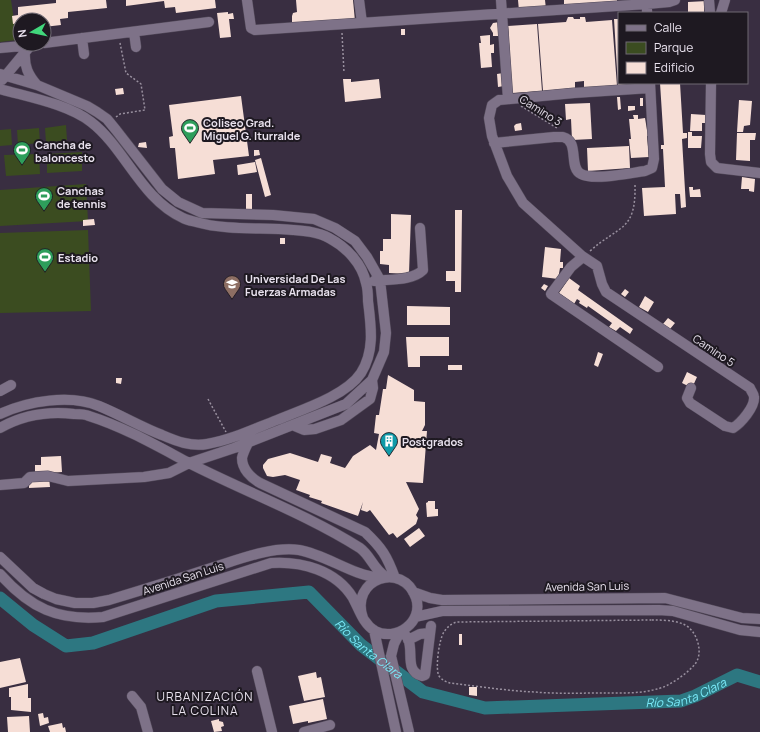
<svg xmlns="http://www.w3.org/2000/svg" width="760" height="732" font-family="Manrope,sans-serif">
<rect width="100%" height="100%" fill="#392e41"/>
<path fill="#3b4c20" d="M0,0H11L17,40L0,42Z
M66,125L67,140L46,143L45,128Z
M39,128L40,143L18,145L17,130Z
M11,129L12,145L0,146V130Z
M82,152V171L47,173V154Z
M39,154L40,174L6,176L4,155Z
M86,184L88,221L0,226V190Z
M88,230L91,311L0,313V233Z"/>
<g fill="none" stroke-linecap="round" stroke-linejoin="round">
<path stroke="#2d7781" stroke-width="13" id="s1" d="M0,598L33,625L66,646L93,643L216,601L309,592L361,645L423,692L485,708L681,701L695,696L737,675L760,682"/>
</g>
<path fill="#f6ded6" d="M56,0H106L107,8L68,12V18L60,19L61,25L44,27V20H20V23L13,24L12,16L18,15V7L56,3Z
M126,0H215L216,8L176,13L175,7L165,8L164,1L126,6Z
M296,0H353L355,21L292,27V16L293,13L297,12Z
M518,0H545L546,9L519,11Z
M564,0H617V2L564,5Z
M707,1V5H704V13H688V2Z
M228,12V14L233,13L234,19H229L231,37L220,38L217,13Z
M568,17H573L574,19H580V17H585L586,22L612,20L617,86L584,88V81L575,82V88L543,91L538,24L566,22Z
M614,19H619V83H646V85L618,86Z
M500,22V36H493V33L490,28L493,23Z
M537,24L542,91L512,93L508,26Z
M401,29H405V35H401Z
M490,35V45L494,44V53H491L492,67L481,68L479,43H481L480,36Z
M503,73L504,86L498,87L497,74Z
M343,79H351V82L379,79L381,98L345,102Z
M660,83H680L683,133H687V138L682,139L686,207L681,208L680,194H675L676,214L644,216L642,188L665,187L663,149H661V145H664Z
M123,88L124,94L116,95L115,89Z
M241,96L249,156L213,160L215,174L178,179L175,148H170L169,137L173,136L169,105Z
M617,97H620L621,109L618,110Z
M640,98H643V106H640Z
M739,100L752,101L750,125L744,126L743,132H737Z
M590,103L592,139L572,140L571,119L566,120L565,104Z
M628,106H635V110L628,111Z
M691,114L706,115L705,123H702V131H690Z
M633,115H638V119L645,118L647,130L651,129L652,135L647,136L649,157L631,158L629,139H631L629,119H634Z
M521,123L522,130L515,131L514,126L516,124Z
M688,132H692V136H702L701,148H688Z
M737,133H756L755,140H750V161L736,160Z
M146,142L147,148L138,147L139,143Z
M629,146L630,168L588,171L587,148Z
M254,150H259L260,155L254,156Z
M261,158L271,195L265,197L255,160Z
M255,162L257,172L238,175L237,165Z
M742,177L755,179L754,192L749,191V189H741Z
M689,187H693V190L700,189L701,197H690Z
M246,194H252V209H246Z
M455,210H462L461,292H455V281H446V271H455Z
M391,214L411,215L409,274L389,273V265L380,264V251H383V239H391Z
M94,219L95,225L83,226V220Z
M280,238H285V244H280Z
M545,247L561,249L560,262H563V268H560L558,279L542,277Z
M569,278L580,286L578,290L633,329L630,334L620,327L616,331L609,327L612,323L588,306L587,308L579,303L580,301L577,299L574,304L559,293Z
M544,284L548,286L545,291L541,288Z
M625,289L629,292L625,297L621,294Z
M645,296L654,302L648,312L639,307Z
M407,306L450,307V325H407Z
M668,318L675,323L670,329L663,324Z
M406,337H449V356H420V367H408Z
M598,352L603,354L598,367L594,365Z
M448,365H462V370H448Z
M687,372L697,377L692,388L682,383Z
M388,375L414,390V401L425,402V425L422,431H427L423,483L406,482L419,509L416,515L418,518L416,524L397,538L393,533L389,535L370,510L367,512L361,510L363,502L358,516L321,503L322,501L309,497L310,495L296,490L300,480L285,475L273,477L267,476L263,468V465L268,459L290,453L318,462L321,454L332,457L330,463L345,468L353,456L370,445L376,450L379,434L374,433L376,415H379L383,389H386Z
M116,378H122L121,384L116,383Z
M61,456L62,472L35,474V465H41V457Z
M49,477L50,487L29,488V478Z
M428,501H435V509H438V516L427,517L426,503L428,502Z
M419,528L425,536L410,547L404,539Z
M459,634H462V645H459Z
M20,658L26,682L0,688V662Z
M316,672L317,678L321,677L325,697L304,701L298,676Z
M28,684V698H31V712L11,710V697H9V688Z
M469,687H477V696L469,695Z
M323,699L327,719L308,723V721L293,724L289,706Z
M43,713L44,718L48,717L49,723L40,726L38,714Z
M29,716L30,732H8L7,717Z
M219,719V721L223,722L224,726L221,727L222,731L214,732L211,721Z
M62,723L63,728L65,727L66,732H50L48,726Z"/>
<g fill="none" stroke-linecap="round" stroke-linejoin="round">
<g stroke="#544b5b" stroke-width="11">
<path id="minor" d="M247,0L251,28L255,30L647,4
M359,0L362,23
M501,0L508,99
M709,0L710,13
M647,13V4L669,2L675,0
M721,13L725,0
M134,32L136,47
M82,38L84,54
M44,43L209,22
M0,48L33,45
M25,52C24,66 28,75 37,85
M0,74L37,85L87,106L97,112L107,119L116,130L162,189L178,202L202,213L273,215L314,219L335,228L355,241L367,257L380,280L386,333L384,352L372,380L346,404L234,448L189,463C157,446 124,427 89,416C85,414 79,414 74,414C48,411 23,415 0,428
M2,80L31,45
M711,83L710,154L711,162L717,168L760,173
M650,88L574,93L499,100L492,105L489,118L492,136L507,176L523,203L582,256L597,266L602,284L606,292L750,388C751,391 754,394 754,397C755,407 741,423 733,428L725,426L690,403L687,398L691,388
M0,89C28,97 68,104 91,122C125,148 141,199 183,218C187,220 192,221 196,222C228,231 261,227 293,230C305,231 318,232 329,238C346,247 362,263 366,283C368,289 368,295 368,301C371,326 375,351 361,373C346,396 301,410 277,420C254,429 231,440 207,444C191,447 176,441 162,435C141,427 121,415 99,406C70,394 28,401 0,414
M494,143L554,137C557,137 561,137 563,137C580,141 568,168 581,174C594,181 630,173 645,171L652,168L654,159L650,83
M583,257L571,267L551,294L658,367
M374,281C389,279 412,281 423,270L420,228
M0,391L11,385
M292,425L304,430L315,429L341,420L370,399L373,388L372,380
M248,443C246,447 243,453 242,458C242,469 251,478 260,483L365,532C382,548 387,556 395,578
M0,485L24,483L30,477L48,476L68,481L144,477L169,473L189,463C246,492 306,514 360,548C371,556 373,569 386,577
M0,557L33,588L44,594L56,599L75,603H93L109,600C142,590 175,580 208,569C235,561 270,546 299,550C327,555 351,575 380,578
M0,574C30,608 58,621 103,617L271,563C301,561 336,570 353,598C359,609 363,624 375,631C396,642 424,622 416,598C403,560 349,579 363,618
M413,592L430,598L442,600L665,598L742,618L760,619
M415,617L442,611L659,610L673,611L740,630L760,632
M374,630L396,732
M401,631C404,634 407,636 408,639C414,651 404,671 422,676L425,675L431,626
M400,632L394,644L391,656L409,732
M408,640L420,634L430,633
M257,671L272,732
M132,696L141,707L148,732
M304,732L330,725"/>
</g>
<path stroke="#99909f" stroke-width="1.5" stroke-dasharray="2 2" stroke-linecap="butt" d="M342,33L344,73
M521,106L557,128
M116,117L120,114L145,110L141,84L126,73L120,43
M590,251C619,225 636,232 635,185
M208,399L226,432
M652,620C662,620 675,620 685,625C697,631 704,653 695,664C687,674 668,687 657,689C639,694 620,693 602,693C580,693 557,694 535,692C507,691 478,686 450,683C446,682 442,680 439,676C435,669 439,639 444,632C447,627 451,624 456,622Z"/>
<use href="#minor" stroke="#7e7288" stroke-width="10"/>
</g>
<defs>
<g id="stadium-pin" transform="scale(0.9)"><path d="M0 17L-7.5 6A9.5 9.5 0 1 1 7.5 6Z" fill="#2e9e5b" stroke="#1e1921"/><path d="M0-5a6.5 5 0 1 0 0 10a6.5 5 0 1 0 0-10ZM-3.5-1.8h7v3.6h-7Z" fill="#fff"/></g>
<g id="university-pin" transform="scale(0.9)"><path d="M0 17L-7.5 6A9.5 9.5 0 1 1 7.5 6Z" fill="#8d6e63" stroke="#1e1921"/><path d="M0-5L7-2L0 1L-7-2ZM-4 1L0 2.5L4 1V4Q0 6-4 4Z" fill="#fff"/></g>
<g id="building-pin" transform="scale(0.9)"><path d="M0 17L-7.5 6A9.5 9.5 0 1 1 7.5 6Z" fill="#0f9aa8" stroke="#1e1921"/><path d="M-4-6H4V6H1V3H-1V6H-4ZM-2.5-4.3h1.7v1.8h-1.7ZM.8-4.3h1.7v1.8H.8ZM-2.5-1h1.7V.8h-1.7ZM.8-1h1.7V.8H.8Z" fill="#fff"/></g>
</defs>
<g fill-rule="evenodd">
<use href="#stadium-pin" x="190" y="128"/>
<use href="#stadium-pin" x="22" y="150"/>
<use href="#stadium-pin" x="44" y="196"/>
<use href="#stadium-pin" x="45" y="257"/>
<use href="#university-pin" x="232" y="284"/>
<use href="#building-pin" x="389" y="441"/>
</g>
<g text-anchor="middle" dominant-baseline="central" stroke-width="4" stroke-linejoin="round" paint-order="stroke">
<g font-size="11" fill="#e9e2ee" stroke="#1e1921">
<text transform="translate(541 110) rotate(32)">Camino 3</text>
<text transform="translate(714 350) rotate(34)">Camino 5</text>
<text transform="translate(183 578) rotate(-18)">Avenida San Luis</text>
<text transform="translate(587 586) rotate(-1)">Avenida San Luis</text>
</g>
<g font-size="11" font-weight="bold" fill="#e9e2ee" stroke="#1e1921" text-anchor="start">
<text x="203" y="122">Coliseo Grad.<tspan x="203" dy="13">Miguel G. Iturralde</tspan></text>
<text x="35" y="144">Cancha de<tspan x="35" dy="13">baloncesto</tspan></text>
<text x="57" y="190">Canchas<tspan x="57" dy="13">de tennis</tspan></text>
<text x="58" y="257">Estadio</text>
<text x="245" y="278">Universidad De Las<tspan x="245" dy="13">Fuerzas Armadas</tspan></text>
<text x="402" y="441">Postgrados</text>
</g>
<g font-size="12" font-style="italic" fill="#79e8f7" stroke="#1e1921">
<text stroke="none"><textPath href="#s1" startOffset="415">Río Santa Clara</textPath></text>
<text stroke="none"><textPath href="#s1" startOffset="751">Río Santa Clara</textPath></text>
</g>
<g font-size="12" letter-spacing="1" fill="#e9e2ee" stroke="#1e1921">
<text x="205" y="696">URBANIZACIÓN<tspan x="205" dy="14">LA COLINA</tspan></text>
</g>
</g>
<rect x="618" y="12" width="130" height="72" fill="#1e1921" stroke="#6f6973"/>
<rect x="626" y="25" width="20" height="6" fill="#7e7288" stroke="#6f6973"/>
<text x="654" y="32" font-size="12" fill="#e9e2ee">Calle</text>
<rect x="626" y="42" width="20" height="12" fill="#3b4c20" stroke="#6f6973"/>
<text x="654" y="52" font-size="12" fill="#e9e2ee">Parque</text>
<rect x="626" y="62" width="20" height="12" fill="#f6ded6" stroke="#6f6973"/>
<text x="654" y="72" font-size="12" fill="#e9e2ee">Edificio</text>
<g transform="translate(32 32) rotate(261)"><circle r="19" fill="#1e1921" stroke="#6f6973"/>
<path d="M0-3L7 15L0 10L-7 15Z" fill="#41d77c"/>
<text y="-6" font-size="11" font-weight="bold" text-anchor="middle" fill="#e9e2ee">N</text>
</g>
</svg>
